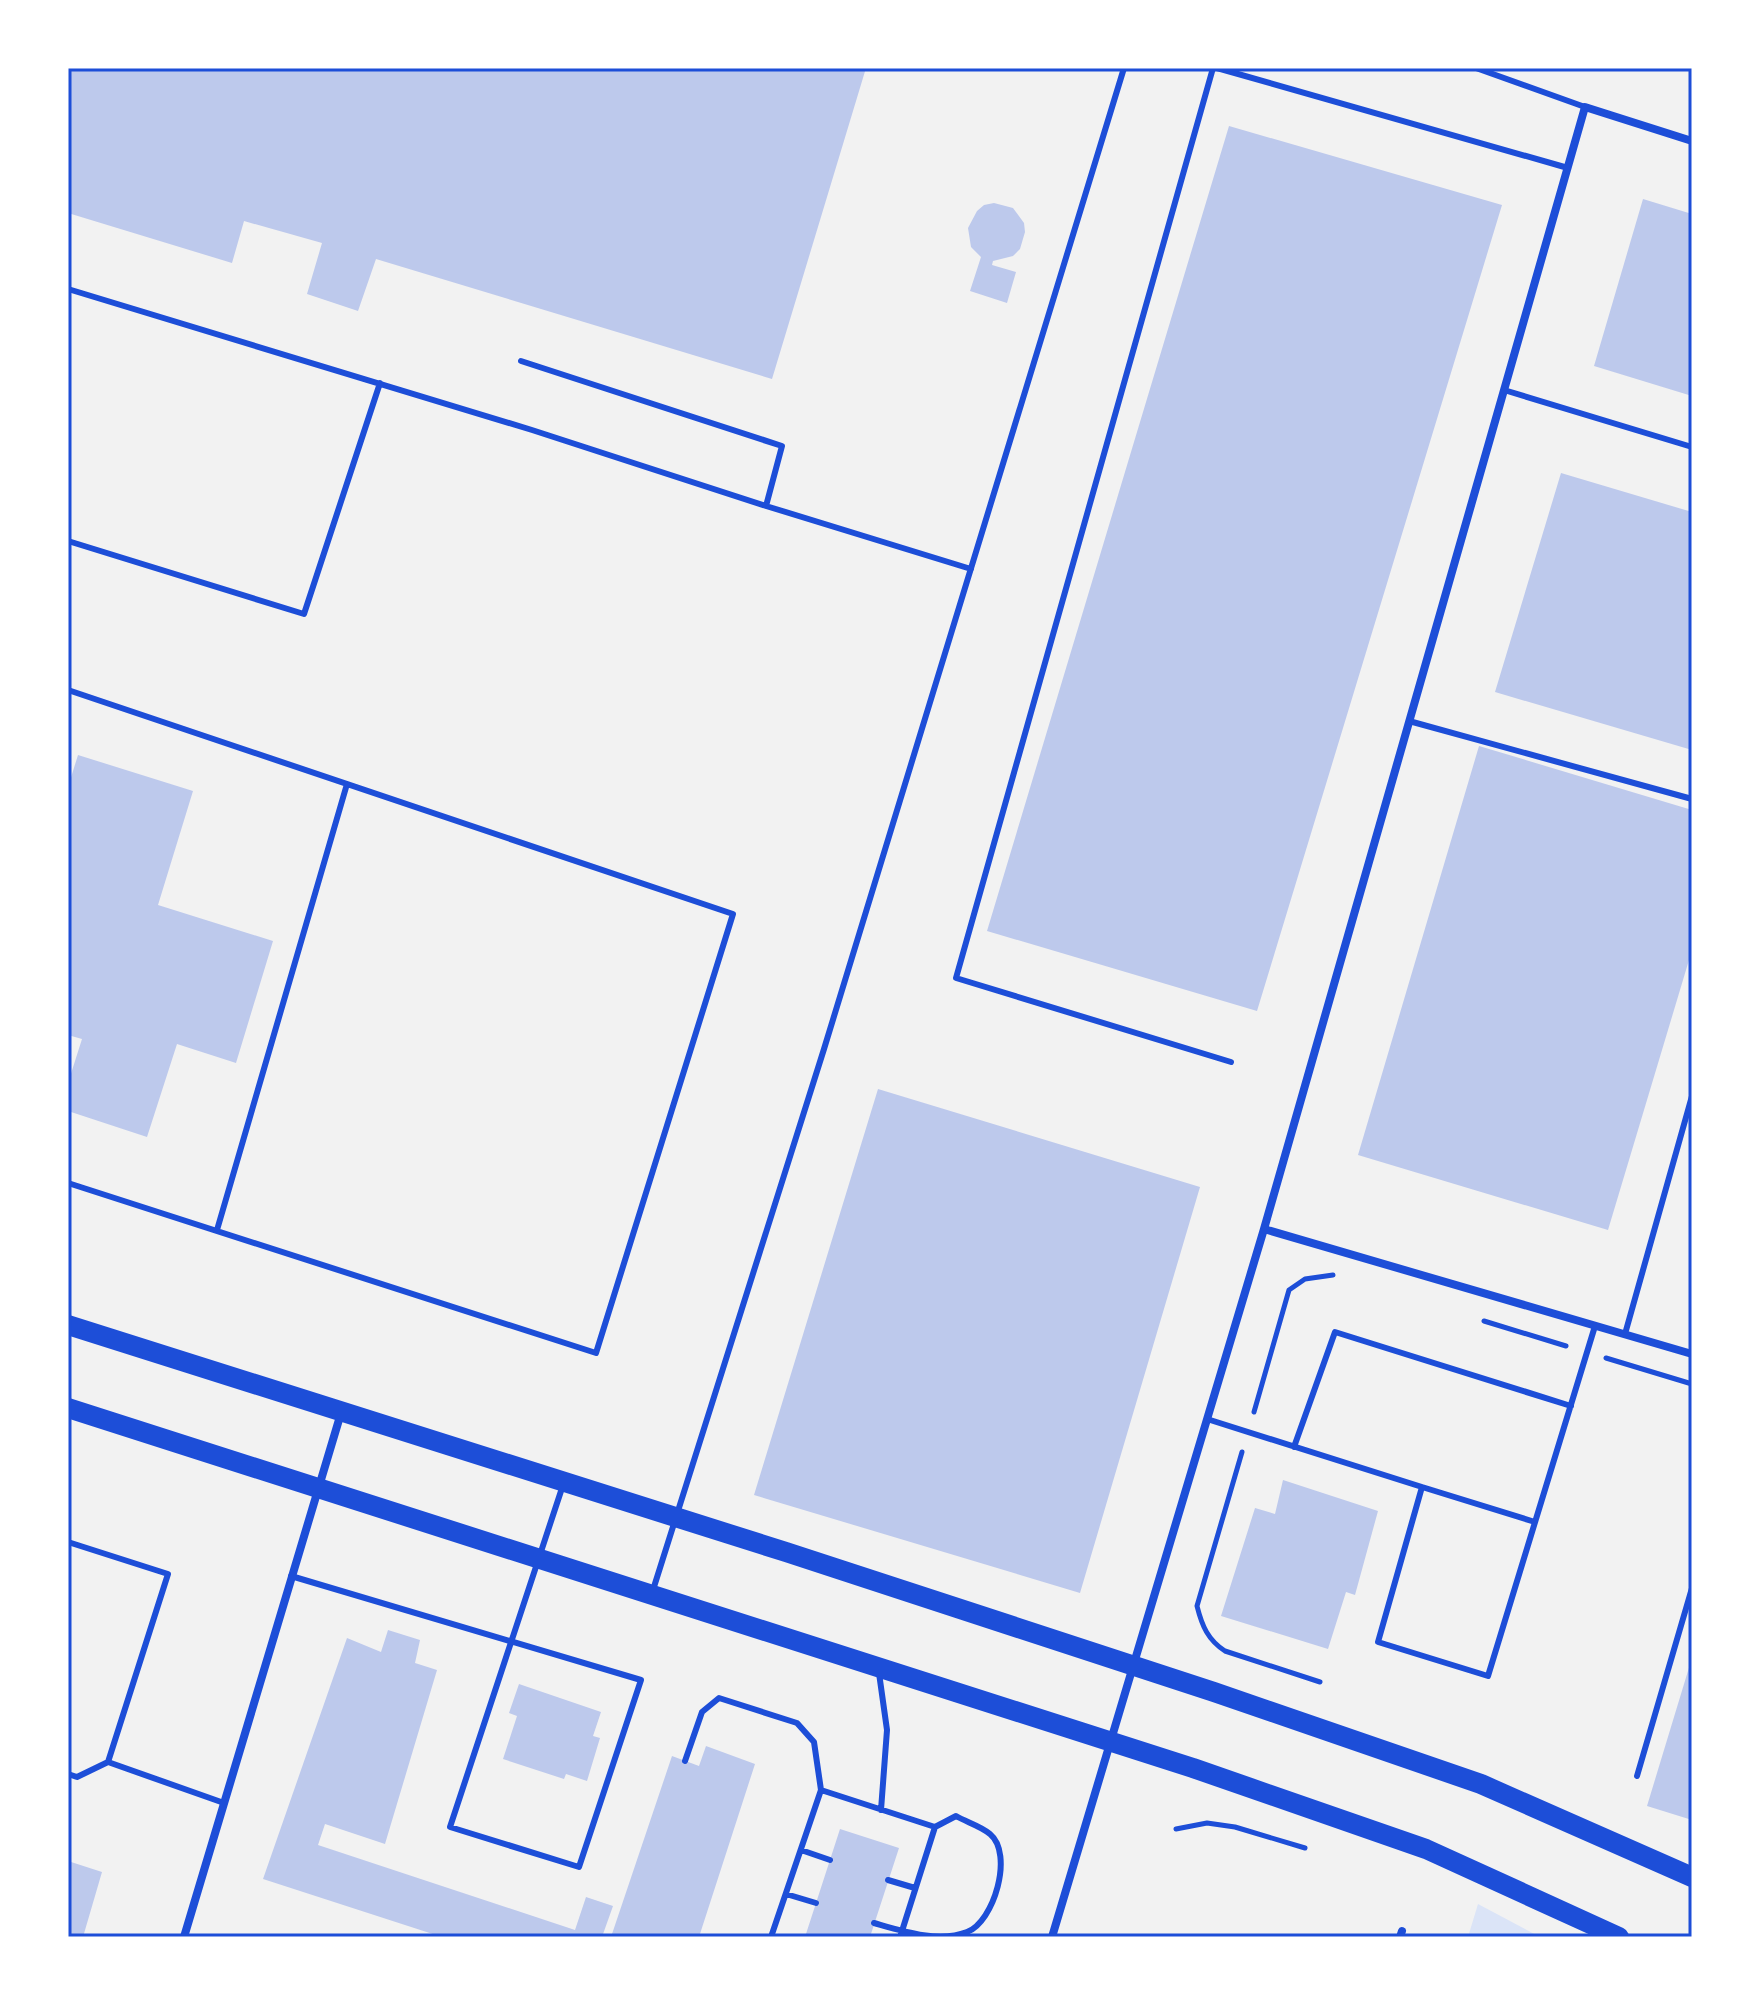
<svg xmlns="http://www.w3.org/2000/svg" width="1760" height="2005" font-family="'PT Sans',sans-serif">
<rect width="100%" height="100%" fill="#f2f2f2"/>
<path fill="#dbe4f7" d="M1478,1904L1540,1937H1468Z"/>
<path fill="#bdc9ec" d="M68,68H866L772,379L376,259L358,311L307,294L322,243L244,221L232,263L68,213Z
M1229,126L1502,205L1257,1011L987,931Z
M1643,199L1692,214V396L1594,366Z
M994,203L1013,208L1024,223L1025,232L1020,249L1013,256L993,261L992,265L1016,272L1007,303L970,291L981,257L971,247L968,228L977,211L984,205Z
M1561,473L1692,512V750L1495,692Z
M1479,746L1692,810V950L1608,1230L1358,1155Z
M78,755L193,791L158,905L273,941L236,1063L177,1044L147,1137L68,1111V1083L82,1039L68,1035V787Z
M878,1089L1200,1187L1080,1593L754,1495Z
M1283,1480L1378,1511L1355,1595L1346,1592L1328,1649L1221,1616L1255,1508L1275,1514Z
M388,1630L420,1640L415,1663L437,1670L385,1844L325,1824L318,1845L575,1930L586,1897L613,1906L602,1937H442L263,1879L347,1638L381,1652Z
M1691,1661H1692V1820L1647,1806Z
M519,1684L601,1712L593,1736L600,1738L587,1781L566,1774L564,1779L503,1759L517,1716L509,1713Z
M706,1746L755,1764L699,1937H611L672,1756L699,1766Z
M840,1829L899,1848L870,1937H805Z
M68,1861L102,1872L83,1937H68Z"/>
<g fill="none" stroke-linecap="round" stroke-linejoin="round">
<path stroke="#1d4ed8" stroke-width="5" d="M1484,1321L1566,1346
M1606,1358L1692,1384
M1254,1412L1289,1290L1305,1279L1333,1275
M1242,1452L1197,1606C1202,1626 1208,1640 1225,1651L1320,1682
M1176,1829L1207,1823L1235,1827L1305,1848"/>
<path stroke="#1d4ed8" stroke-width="6" d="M1213,68L956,978L1231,1062
M1217,68L1568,168
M1476,68L1585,107
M68,289L532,430L766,506L782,446L521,361
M1504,390L1692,447
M766,506L971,569
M68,541L304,614L380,383
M68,690L733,914L596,1353L68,1183
M1409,721L1692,799
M217,1230L347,784
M1625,1334L1692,1096
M1207,1419L1422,1487L1378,1642L1488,1676L1595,1326
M1294,1447L1335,1332L1571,1406
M1422,1487L1535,1522
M68,1542L168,1574L108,1762L224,1803
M291,1576L641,1680L579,1867L450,1827L563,1485
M653,1590L824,1049L1124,68
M879,1673L887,1730L881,1810
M685,1761L702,1712L719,1698L797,1723L814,1742L821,1790
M68,1774L77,1777L108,1762
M1637,1776L1692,1588
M801,1850L830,1860
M888,1880L915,1888
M786,1894L816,1903
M874,1923C902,1931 938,1943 967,1932C994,1922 1014,1854 990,1834C981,1826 966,1822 956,1816L935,1827L902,1931L900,1937
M771,1937L821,1790L935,1827"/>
<path stroke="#1d4ed8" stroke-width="8" d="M1264,1229L1692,1354
M184,1937L341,1413
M1052,1937L1264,1229L1585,107L1692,141
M1400,1937L1402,1931"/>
<path stroke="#1d4ed8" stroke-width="20" d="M68,1325L786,1552L1214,1692L1481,1784L1692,1877
M68,1408L1193,1768L1426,1849L1619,1937"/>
</g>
<rect width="1760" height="2005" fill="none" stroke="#ffffff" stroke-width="140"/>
<rect x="70" y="70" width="1620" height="1865" fill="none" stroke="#1d4ed8" stroke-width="3"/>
</svg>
